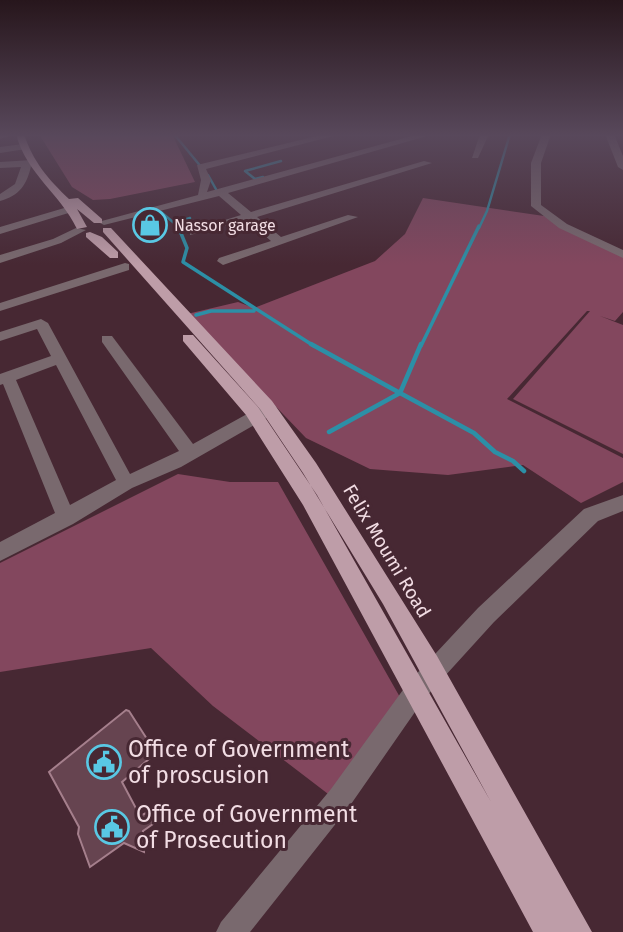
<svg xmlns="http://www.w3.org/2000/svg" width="623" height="932" font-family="'Fira Sans',sans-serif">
<rect width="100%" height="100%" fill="#472833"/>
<path fill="#83475e" d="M39,134H172L195,182L110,199L93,200L72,187Z
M423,198L544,216L623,256V312L615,321L600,316L623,325V454L513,399L590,311H587L507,399L623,458V482L581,503L523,465L448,475L370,469L306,438L187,314L238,302L254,308L375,261L405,234Z
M178,474L230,482H278L401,699L336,800L213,706L151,648L0,672V563Z"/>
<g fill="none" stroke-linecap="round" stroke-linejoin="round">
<path stroke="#2c8fa6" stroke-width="2.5" d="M174,134L202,168
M208,175L217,191
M263,177L255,179L245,171L281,161
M161,212L180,228
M174,223L190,218
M479,228L487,211L510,134"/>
<path stroke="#2c8fa6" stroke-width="3.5" d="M178,226L187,248L183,262L314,346
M196,315L211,311H254
M421,346L479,226"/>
<path stroke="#2c8fa6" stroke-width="4.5" d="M311,344L400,393L329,432
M421,344L400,393L474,433L495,452L513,461L524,471"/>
</g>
<path fill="#664450" stroke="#a57f8c" stroke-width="2" d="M126,710L129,711L156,753L122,782L140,816L146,813L153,824L143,831L144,852L124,843L90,867L78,834L79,827L49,772Z"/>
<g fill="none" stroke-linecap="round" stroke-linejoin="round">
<path fill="#79696e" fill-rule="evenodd" d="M0,134H16L0,139Z
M325,134H341L206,169L211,180L207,192L419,134H434L228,193L251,212L424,161L432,163L257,217L281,237L348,215L358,217L223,265L217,261L219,258L271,241L247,220L190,235V231L241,215L219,196L104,225L98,222L198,195L201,180L197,165Z
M480,134H489L478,158H472Z
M542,134H551L541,163V205L567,224L623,250V258L559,228L531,206V163Z
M605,134H614L623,156V170L618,167Z
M23,144L28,147L26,149L0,153V147Z
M32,160L37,163L31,166C27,185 19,196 0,201V194L15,184L21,167L0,168V162Z
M71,206L76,209L75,211L0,234V227Z
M76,228L86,230L61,243L0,263V255L53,239Z
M125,263L129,264V270L0,311V303Z
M41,319L48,323L130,474L179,451L102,342V336H112L193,444L263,405H275L277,409L275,413L181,467L132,488L73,524L0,561V542L55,513L3,384L0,385V374L51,356L37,329L0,341V332ZM56,365L116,480L70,505L16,380Z
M623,495V511L598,521L494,622L424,699L349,807L250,932H216L221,922L331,789L408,683L478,608L584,509Z"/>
<path fill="#be9da8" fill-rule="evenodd" d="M16,134H24C33,162 49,180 69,199L78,198L102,219V223H94L77,209L87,227L77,229C60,193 27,175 16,134Z
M103,228H111L272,401L316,463L437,656L592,932H533L303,505L246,415L183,341V335H193L258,407L317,495L491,802L383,604L303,473L260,409L103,232Z
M90,232L102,237L118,252V258H110L86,237V233Z"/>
</g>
<linearGradient id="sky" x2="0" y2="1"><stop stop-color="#27161c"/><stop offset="0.51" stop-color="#58485b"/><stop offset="1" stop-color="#58485b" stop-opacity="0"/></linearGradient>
<rect width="623" height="265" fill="url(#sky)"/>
<defs>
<g id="shop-ring" transform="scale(1.75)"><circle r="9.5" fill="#472833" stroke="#59c8e4" stroke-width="1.5"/><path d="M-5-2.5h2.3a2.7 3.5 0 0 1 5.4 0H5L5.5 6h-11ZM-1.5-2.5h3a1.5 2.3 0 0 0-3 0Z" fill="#59c8e4"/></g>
<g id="civic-ring" transform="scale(1.75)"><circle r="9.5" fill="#472833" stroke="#59c8e4" stroke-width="1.5"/><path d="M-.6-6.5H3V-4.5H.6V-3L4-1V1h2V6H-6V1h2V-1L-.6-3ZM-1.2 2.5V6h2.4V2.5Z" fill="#59c8e4"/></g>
</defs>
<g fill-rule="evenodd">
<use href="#shop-ring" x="150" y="225"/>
<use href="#civic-ring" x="104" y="762"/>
<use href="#civic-ring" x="112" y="827"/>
</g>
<g text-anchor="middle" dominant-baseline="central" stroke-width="6" stroke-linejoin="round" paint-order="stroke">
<g font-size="16" fill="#f2dde4" stroke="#472833" text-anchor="start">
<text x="174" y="225">Nassor garage</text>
</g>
<g font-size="19" fill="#f2dde4" stroke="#472833">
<text transform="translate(387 551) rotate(59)">Felix Moumi Road</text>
</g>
<g font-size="23" fill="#f2dde4" stroke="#472833" text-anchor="start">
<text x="128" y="749">Office of Government<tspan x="128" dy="26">of proscusion</tspan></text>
<text x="136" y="814">Office of Government<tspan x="136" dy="26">of Prosecution</tspan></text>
</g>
</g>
</svg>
